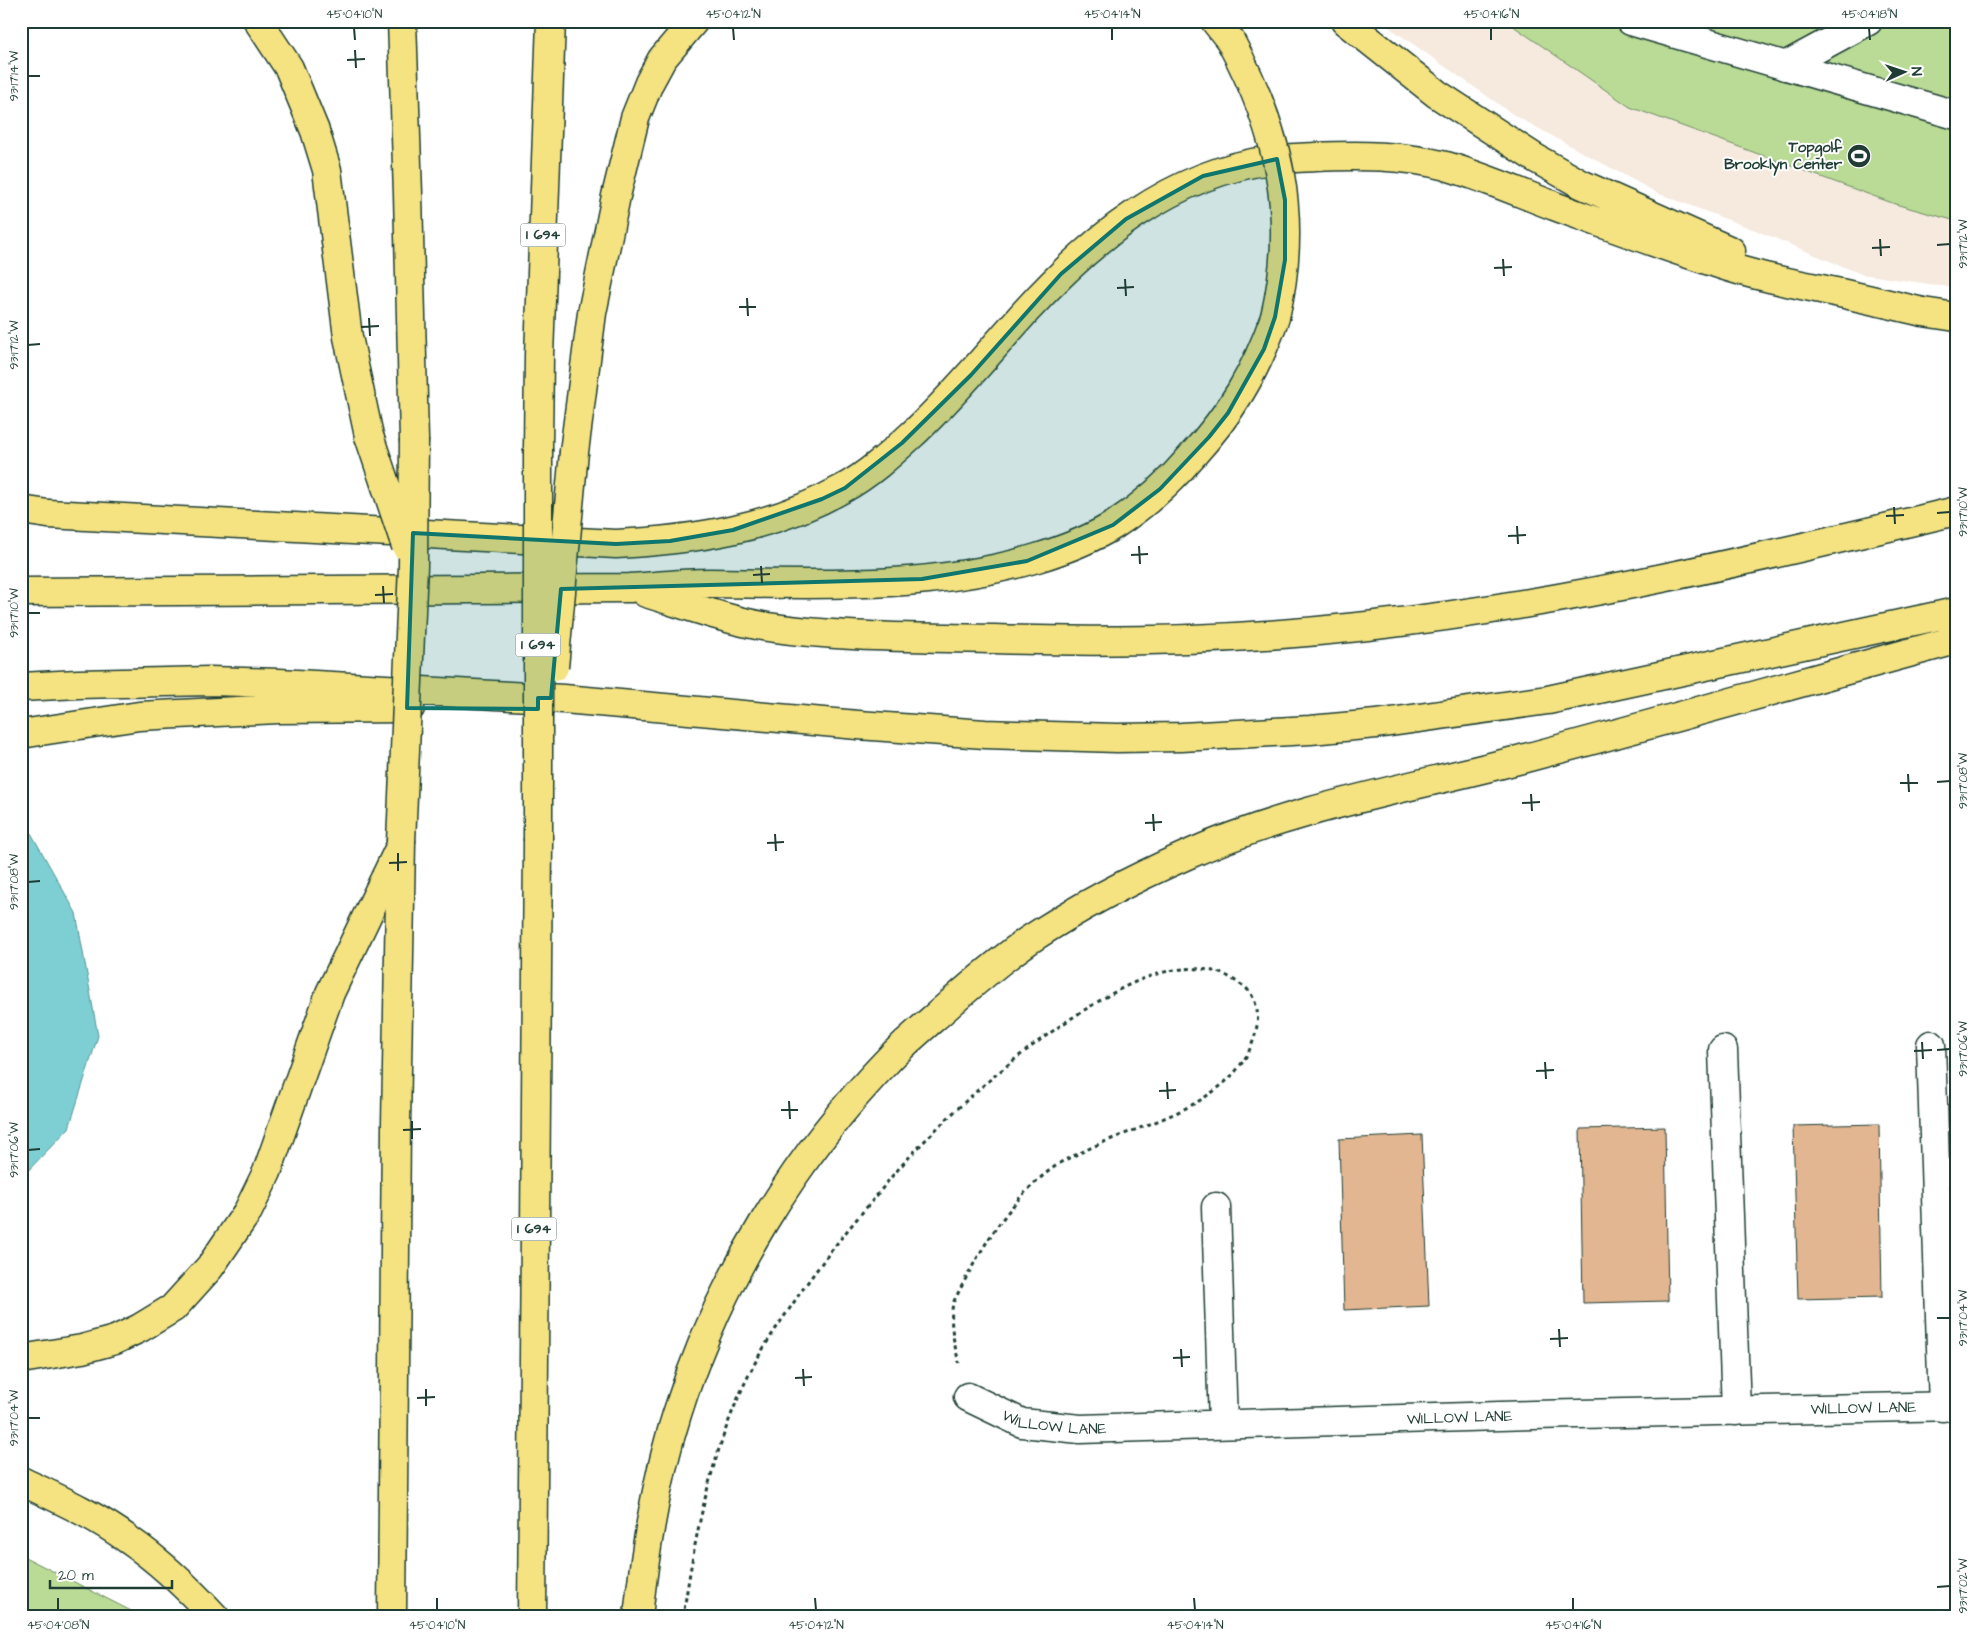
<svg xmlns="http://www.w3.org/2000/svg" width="1977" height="1638" font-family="'Architects Daughter',sans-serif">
<rect width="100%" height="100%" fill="#fff"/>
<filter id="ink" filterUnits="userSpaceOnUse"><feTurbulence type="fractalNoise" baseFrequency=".02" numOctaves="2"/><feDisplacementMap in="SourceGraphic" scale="10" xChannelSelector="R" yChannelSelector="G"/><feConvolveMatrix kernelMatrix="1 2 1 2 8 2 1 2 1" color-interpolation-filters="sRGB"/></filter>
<g filter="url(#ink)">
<path fill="#f6e9de" d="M1380,21H1956V288L1861,274L1755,230L1657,193L1514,115Z"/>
<path fill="#badb95" stroke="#6c8c64" d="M1506,21H1956V221L1895,204L1630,107Z
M21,1555L143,1617H21Z"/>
<path fill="#7dcfd3" stroke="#579593" d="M21,830L31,833L76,913L98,1036L69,1128L21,1178Z"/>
<path fill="#e1b691" stroke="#1f3d34" d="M1879,1124L1882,1297L1798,1299L1793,1126Z
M1665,1127L1668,1301L1583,1303L1580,1129Z
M1422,1135L1429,1306L1344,1310L1339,1139Z"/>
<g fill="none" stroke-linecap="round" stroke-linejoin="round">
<g stroke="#1f3d34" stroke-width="31">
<g id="minor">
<path d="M1631,21L1956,115"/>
<path d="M1785,66L1868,21"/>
<path d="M1931,1045L1943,1407"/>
<path d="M1723,1050L1736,1411"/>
<path d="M1216,1207L1223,1424"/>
<path id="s1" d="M968,1397L1022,1423L1080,1429L1533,1415L1956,1406"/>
</g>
</g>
<g stroke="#1f3d34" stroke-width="31">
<path id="highway" d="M258,21L289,68L315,131L327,170L348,337L369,436
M402,21L408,194L414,440
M1215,21L1230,40
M1345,21L1437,94L1535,158L1581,184L1731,251
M538,449L539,356L551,21
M574,452L592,313L616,196L635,118L649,83L662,59L694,21
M21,510L48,514L616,544C694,540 773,528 842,489C870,474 894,451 917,430C956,393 990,351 1026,311C1092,239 1171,173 1271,160C1285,158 1300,158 1315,157C1359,155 1403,155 1446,166C1484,177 1520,193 1557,207C1609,226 1662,246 1716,263C1748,274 1782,281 1816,288C1852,295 1887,304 1923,312L1956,317
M21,592L630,588C657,586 684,583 710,583C819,584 931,590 1037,558C1063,550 1090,540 1114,525C1143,506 1169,483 1191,457C1231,413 1255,374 1275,317
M646,593C686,605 726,620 768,627C840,638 921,637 994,639C1118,643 1244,640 1367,626C1566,604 1761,558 1956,511
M21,687L78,684L210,681L279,683L564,699L858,725L985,734L1117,738L1181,737L1310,730L1376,724L1548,700L1956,612
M21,734L139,716L278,709L410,708
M21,1359L82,1349L115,1340L140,1328L173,1308L210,1267L248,1211L267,1172L330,993L398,851
M21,1481C57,1498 97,1516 129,1540C161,1562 188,1588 215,1617
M392,1617L396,1124L401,842
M532,1617L538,841
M638,1617C645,1549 656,1480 677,1414C719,1280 794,1157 892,1056C911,1037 932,1020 952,1002C977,980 1002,959 1029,940C1079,907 1132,879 1187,855C1290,809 1405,789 1514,761C1662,722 1809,680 1956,640"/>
</g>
<path stroke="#1f3d34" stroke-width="3" stroke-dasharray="4 4" stroke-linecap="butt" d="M683,1617C696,1529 713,1441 756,1361C766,1343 778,1325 790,1308C814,1272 838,1241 866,1208C876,1197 884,1186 893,1175C947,1114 1010,1058 1078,1014C1116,990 1162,962 1208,970C1219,972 1225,974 1234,980C1238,983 1242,985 1246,988C1264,1006 1258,1033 1248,1053C1218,1110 1136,1125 1082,1152C1074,1156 1065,1159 1057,1165C1008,1199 979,1252 953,1303C949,1325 954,1342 959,1363"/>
<use href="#minor" stroke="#fff" stroke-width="28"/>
<use href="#highway" stroke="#f5e382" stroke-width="28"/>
<g stroke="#1f3d34" stroke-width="31" stroke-linecap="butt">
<path id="highway-bridge" d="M1230,40C1279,131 1299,215 1275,317
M369,436L406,546
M538,449V841
M554,667L574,452
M401,842L413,566L414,440"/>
</g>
<use href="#highway-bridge" stroke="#f5e382" stroke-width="28"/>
</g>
</g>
<path fill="#0f766e" fill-opacity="0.2" stroke="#0f766e" stroke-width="4" stroke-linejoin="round" d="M1277,159L1285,200V260L1275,317L1264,349L1228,413L1209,437L1160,489L1113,525L1027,561L922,579L561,589L551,698H538V709L407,708L413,533L616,544L670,541L733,530L822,499L845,488L902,443L971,375L1061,274L1126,219L1203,176Z"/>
<path fill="none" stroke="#1f3d34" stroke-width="2" d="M354,28L355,40M733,28L734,40M1112,28V40M1491,28V40M1869,28L1870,40M355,50L356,68M347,60L365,59M28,76H40M1880,239L1881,256M1937,245L1950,244M1872,248L1890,247M1503,259L1504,276M1494,268L1512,267M1125,279L1126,296M1117,288L1134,287M747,298L748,316M739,307H756M369,318L370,336M361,327L379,326M28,345L40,344M1894,507L1895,524M1937,513L1950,512M1886,516L1904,515M1517,526L1518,544M1508,536L1526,535M1139,546L1140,564M1131,555L1148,554M761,566L762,583M753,575L770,574M383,586L384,603M375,595L393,594M28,613H40M1908,774L1909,792M1937,782L1950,781M1900,783H1918M1531,794L1532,811M1522,803L1540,802M1153,814L1154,831M1145,823L1162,822M775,834L776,851M767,843L784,842M398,853V871M389,863L407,862M28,882L40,881M1922,1042L1923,1059M1937,1050L1950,1049M1914,1051L1932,1050M1545,1062L1546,1079M1536,1071L1554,1070M1167,1082L1168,1099M1159,1091L1176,1090M789,1101L790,1119M781,1110H798M412,1121V1139M403,1130L421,1129M28,1150L40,1149M1937,1318H1950M1559,1329L1560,1347M1550,1339L1568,1338M1181,1349L1182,1367M1173,1358L1190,1357M803,1369L804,1386M795,1378L812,1377M426,1389V1406M417,1398L435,1397M28,1418H40M1937,1587L1950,1586M58,1598V1610M437,1598V1610M815,1598L816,1610M1194,1598L1195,1610M1573,1598V1610"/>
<defs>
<g id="stadium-disc" transform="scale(1.25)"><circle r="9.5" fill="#1f3d34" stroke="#fff"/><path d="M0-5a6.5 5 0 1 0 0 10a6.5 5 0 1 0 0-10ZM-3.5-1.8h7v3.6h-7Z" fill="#fff"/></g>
</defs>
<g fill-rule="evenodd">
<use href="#stadium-disc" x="1859" y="156"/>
</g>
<g text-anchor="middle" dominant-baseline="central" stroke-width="4" stroke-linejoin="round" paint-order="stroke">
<g fill="#fff" stroke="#627771" stroke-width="1">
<rect x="520.5" y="223.5" width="45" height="23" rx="4"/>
<rect x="515.5" y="633.5" width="45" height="23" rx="4"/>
<rect x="511.5" y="1217.5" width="45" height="23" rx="4"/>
</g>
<g font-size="14" font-weight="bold" fill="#1f3d34">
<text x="543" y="235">I 694</text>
<text x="538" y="645">I 694</text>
<text x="534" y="1229">I 694</text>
</g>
<g font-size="15" font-weight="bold" fill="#1f3d34" stroke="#fff" text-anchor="end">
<text x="1842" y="147">Topgolf<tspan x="1842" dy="17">Brooklyn Center</tspan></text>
</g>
<g font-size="15" fill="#1f3d34" stroke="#fff">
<text stroke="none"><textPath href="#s1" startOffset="902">WILLOW LANE</textPath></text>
<text stroke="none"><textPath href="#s1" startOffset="498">WILLOW LANE</textPath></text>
<text stroke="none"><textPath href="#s1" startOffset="92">WILLOW LANE</textPath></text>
</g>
</g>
<rect width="1977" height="1638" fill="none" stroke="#fff" stroke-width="55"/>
<g transform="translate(1904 72) rotate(87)" stroke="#ffffff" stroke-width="4" paint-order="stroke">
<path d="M0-4L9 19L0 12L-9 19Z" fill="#1f3d34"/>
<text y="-8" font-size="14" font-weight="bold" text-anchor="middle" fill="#1f3d34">N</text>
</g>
<path d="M50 1580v8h122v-8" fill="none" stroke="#1f3d34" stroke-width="2.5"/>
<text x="58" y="1580" font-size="15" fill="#1f3d34" stroke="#ffffff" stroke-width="4" paint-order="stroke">20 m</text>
<rect x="28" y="28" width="1922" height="1582" fill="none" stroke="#1f3d34" stroke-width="2"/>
<g font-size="12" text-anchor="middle" fill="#1f3d34">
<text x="354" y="18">45°04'10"N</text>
<text x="733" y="18">45°04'12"N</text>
<text x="1112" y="18">45°04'14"N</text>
<text x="1491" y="18">45°04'16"N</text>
<text x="1869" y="18">45°04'18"N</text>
<text transform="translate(14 76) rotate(-90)" y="4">93°17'14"W</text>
<text transform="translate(1963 244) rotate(-90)" y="4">93°17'12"W</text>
<text transform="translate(14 345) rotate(-90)" y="4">93°17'12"W</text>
<text transform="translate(1963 512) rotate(-90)" y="4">93°17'10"W</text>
<text transform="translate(14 613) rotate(-90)" y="4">93°17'10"W</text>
<text transform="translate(1963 781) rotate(-90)" y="4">93°17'08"W</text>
<text transform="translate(14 882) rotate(-90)" y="4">93°17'08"W</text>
<text transform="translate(1963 1049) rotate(-90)" y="4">93°17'06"W</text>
<text transform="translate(14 1150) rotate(-90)" y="4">93°17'06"W</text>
<text transform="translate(1963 1318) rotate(-90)" y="4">93°17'04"W</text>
<text transform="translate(14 1418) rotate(-90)" y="4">93°17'04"W</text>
<text transform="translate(1963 1586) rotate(-90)" y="4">93°17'02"W</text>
<text x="58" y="1629">45°04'08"N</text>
<text x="437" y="1629">45°04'10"N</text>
<text x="816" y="1629">45°04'12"N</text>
<text x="1195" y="1629">45°04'14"N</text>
<text x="1573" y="1629">45°04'16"N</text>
</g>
</svg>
